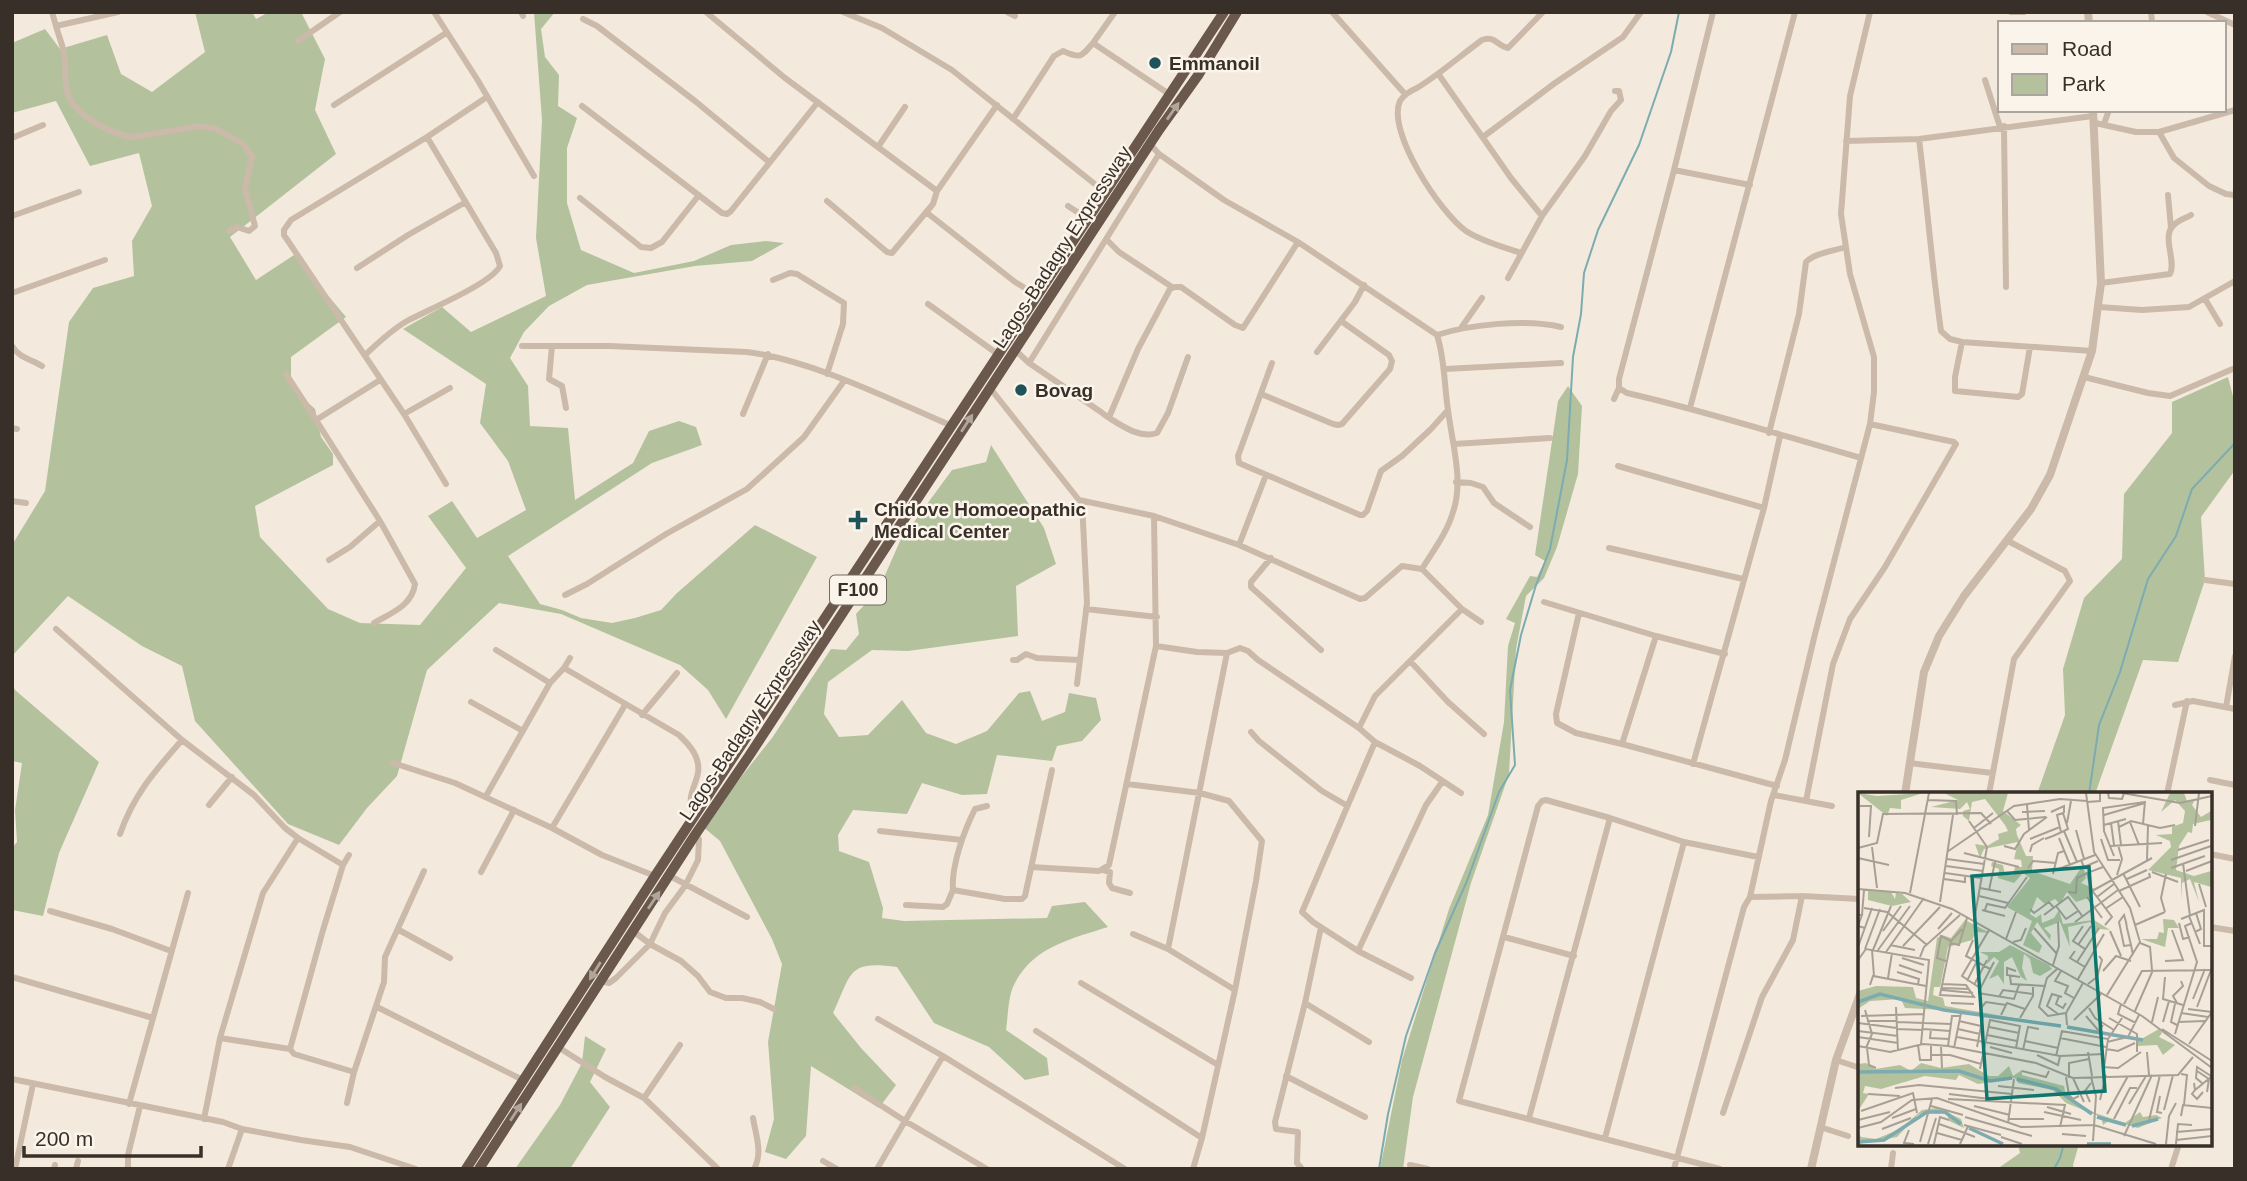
<svg xmlns="http://www.w3.org/2000/svg" width="2247" height="1181" font-family="Helvetica,sans-serif">
<rect width="100%" height="100%" fill="#f3eadd"/>
<path fill="#b3c29d" d="M195,12H252L256,19L269,12H301L325,59L315,110L336,154L230,237L256,280L294,255L346,317L291,357V387L315,409L321,437L333,454V465L255,506L260,537L328,609L360,623L420,625L466,568L428,516L452,501L477,538L526,510L508,461L480,423L486,384L403,329L442,307L471,332L546,296L536,238L542,120L534,12H555L541,29L545,57L559,75L558,106L577,118L567,148V203L581,250L634,273L694,261L731,245L766,241L784,243L752,261L695,266L587,285L549,306L524,332L510,358L528,386L530,426L568,428L575,500L633,463L649,431L679,421L696,427L702,445L652,463L508,556L540,604L562,610L581,618L612,623L635,618L661,610L677,593L755,525L817,557L726,719L708,690L680,665L561,614L499,603L427,670L397,776L367,808L339,845L288,824L195,721L182,666L142,646L68,596L12,656V545L45,491L69,322L93,288L134,276L132,241L152,206L139,153L90,166L56,101L12,113V43L45,29L60,49L107,35L121,74L152,92L205,52Z
M2228,377L2235,404V470L2201,517L2205,580L2178,662L2143,660L2095,794H2037L2065,715L2063,669L2084,598L2122,559L2124,494L2172,433V402Z
M1568,386L1582,406L1578,474L1557,547L1544,578L1526,596L1516,649L1509,774L1471,883L1413,1097L1403,1169H1380L1402,1060L1449,909L1488,815L1504,722L1508,646L1515,623L1506,619L1530,576L1537,577L1545,561L1535,555L1558,401Z
M991,445L1044,528L1056,564L1016,586L1018,636L908,651L872,650L828,682L824,714L839,737L868,735L902,700L926,733L956,744L987,731L1019,693L1030,691L1042,721L1065,712L1069,693L1096,698L1101,720L1082,741L1057,746L1052,761L997,755L987,794L962,795L922,783L907,814L853,810L838,835L839,851L869,862L883,908L882,918L904,921L1047,918L1052,906L1085,902L1108,927C1071,939 1031,947 1013,987C1008,999 1008,1017 1006,1030L1047,1058L1049,1075L1025,1080L989,1047L934,1023L897,967C847,960 852,973 833,1013L861,1048L896,1085L879,1108L811,1066L806,1136L786,1159L765,1152L774,1119L768,1042L782,964L772,939L720,841L702,826L772,738L831,649L846,650L859,634L856,614L879,589L900,541L952,470L986,462Z
M12,683L15,690L99,762L59,853L43,916L12,910V848L17,842L15,810L22,763L12,761Z
M585,1036L606,1049L590,1082L610,1107L570,1169H515L560,1105L582,1063Z
M2018,1144H2079L2073,1165L2074,1169H1997L2020,1153Z"/>
<g fill="none" stroke-linecap="round" stroke-linejoin="round">
<path stroke="#7cabb0" stroke-width="2" d="M2089,794L2099,725L2120,672L2148,579L2176,536L2192,489L2235,443
M1379,1169L1388,1114L1406,1036L1435,953L1467,881L1499,792L1515,765L1510,690L1521,635L1536,585L1550,549L1567,460L1573,357L1581,314L1584,273L1598,230L1639,145L1671,52L1679,12
M2054,1169L2060,1158L2064,1144"/>
<path stroke="#cbbaa9" stroke-width="6" d="M52,12L56,26L118,12
M434,12L477,79L534,176
M521,12L523,16
M706,12L785,78L937,191
M843,12L882,28L952,70L1106,193
M1007,12L1015,16
M1115,12L1093,43L1169,94
M1332,12L1405,94
M2011,12H2024
M2151,12L2152,21
M2207,12L2235,25
M583,19L597,26L695,101L769,162
M56,26C59,37 64,48 65,59C66,70 64,81 67,92C73,114 112,136 134,137L199,126L216,129L243,144L252,156L245,189L255,226L249,231L237,227L229,231
M298,41L340,12
M1439,75L1511,178L1542,216
M1985,80L2000,127
M334,105L446,33
M582,106L722,213L727,214L731,211L818,102
M1013,119L1054,56L1063,51C1081,59 1081,57 1093,43
M2095,123L2136,132H2159L2235,110
M2104,124L2109,110
M2004,126L2006,287
M2159,132L2174,158L2209,186L2226,194L2235,195
M1483,137L1555,83L1623,37L1641,12
M12,138L43,125
M1919,139C1927,203 1932,267 1941,331L1950,339L1962,342L2092,351
M1846,141L1919,139L2093,116
M878,147L905,107
M1674,170L1750,185
M2168,195L2171,228
M580,198L641,247L651,248L662,242L699,195
M827,201L887,252L892,253L933,204L937,191L997,105
M1068,206L1088,219
M926,212L1015,282L1038,296
M12,216L79,192
M1107,240L1119,252L1172,287
M1521,253C1503,247 1481,241 1466,231C1441,214 1386,131 1400,101C1404,94 1410,91 1417,88C1440,74 1460,56 1482,40C1494,35 1498,46 1508,48L1543,12
M357,268L408,235L464,203
M1508,278L1542,216L1585,156L1611,111L1621,100L1619,91H1615
M773,280L790,273L797,274L844,303L843,324L827,374
M2101,283L2170,274C2177,260 2160,235 2175,224C2179,220 2186,218 2191,215
M12,293L105,260
M2205,299L2220,324
M928,304L999,355
M2099,307L2142,310L2189,307L2235,281
M1461,328L1482,298
M1437,335C1471,324 1525,319 1561,327
M1962,342L1955,377V391L2018,397L2022,394L2030,347
M12,346C19,358 31,359 42,366
M522,346H609L747,352C812,360 891,400 952,426
M552,346L549,379L562,386L566,408
M1015,350L1029,363L1101,412L1106,416L1110,415L1138,349L1170,289L1175,287H1181L1235,325L1243,328L1298,242
M1317,352L1355,302L1364,285
M365,355C378,343 391,330 407,321C427,310 491,284 500,266L496,253L427,137
M1029,363L1159,154
M1272,363L1238,456L1239,463L1360,515H1363L1367,511L1381,471L1402,456L1431,429L1448,410
M1445,369L1561,363
M286,374L316,420
M2084,377L2148,393L2170,396L2235,368
M990,388L1079,500L1154,516L1239,545L1360,599L1365,598L1402,566L1422,569C1433,551 1447,533 1453,512C1464,480 1452,443 1448,410C1444,384 1445,360 1437,335L1298,242L1224,200L1159,154L1150,144
M1619,388L1627,393C1706,411 1783,436 1861,458
M1261,394L1333,424L1338,425L1342,424L1390,369L1392,361L1389,355L1341,321
M1614,399L1619,388V379L1674,170L1713,12
M1690,408L1795,12
M404,414L450,388
M743,414L768,354
M1106,416C1121,425 1139,439 1157,433L1168,413L1188,357
M12,428L17,429
M1769,433L1799,314L1806,262C1815,253 1833,251 1846,247
M1454,444L1550,438
M1618,466L1764,508
M1456,482L1471,483L1483,487L1494,503L1530,527
M446,484L404,414L284,235V230L291,220L427,137L487,97
M12,501L26,503
M1239,545L1266,475
M1609,548L1743,579
M1271,558L1251,582V587L1321,650
M329,560L350,547L380,521
M2205,580L2235,584
M565,595L587,584L666,534L747,489L804,437L844,381
M1544,602L1656,636L1725,654
M1086,609L1157,617
M1462,609L1481,622
M1579,613L1556,714L1557,723L1576,733L1622,744L1777,786
M374,623C391,613 412,606 415,584L380,521L316,420L380,380
M56,629L182,740L254,795L285,828L298,838L343,865
M1156,646L1197,652L1227,653L1240,648L1248,651L1258,660L1359,728L1375,742L1420,766L1461,793
M496,650L550,683
M1227,653L1168,949L1235,990
M1013,660H1017L1026,654L1037,658L1080,660
M1410,661L1448,702L1484,734
M564,668L679,735C685,741 693,748 696,757C706,781 680,792 696,816
M1077,684L1087,603L1082,501
M471,702L523,731
M2175,705L2193,701L2235,709
M2226,707L2235,656
M642,715L677,673
M1359,728L1375,696L1462,609L1422,569
M1251,732L1259,741L1322,791L1346,805
M1375,742L1302,912L1313,922L1358,951L1411,978
M1622,744L1656,636
M393,763L455,783L552,828L602,855L655,876
M1909,763L1992,773
M1693,764L1764,508L1780,436
M2210,780L2235,785
M1127,784L1200,793L1229,801L1262,841L1256,881L1235,990L1202,1138L1193,1169
M1989,794L2014,659L2070,581L2065,571L2008,541
M2167,794L2187,701
M1774,795L1832,806
M486,796L550,683L564,668L570,658
M1806,801L1833,664L1850,619L1885,567L1956,444L1954,442L1870,424
M209,805L232,777
M987,806L975,809C964,831 951,866 953,890L1005,899H1022L1025,896L1052,770
M552,828L625,705
M880,831L962,840
M120,834C134,794 155,771 182,740
M2210,854L2235,859
M349,855L343,865L323,930L290,1049L294,1054L354,1072
M1031,867L1099,871L1109,865L1156,646L1154,516
M1103,870L1110,872L1109,883L1112,888L1130,893
M481,872L514,810
M670,876L747,917
M1750,897L1802,896L1860,899
M906,905L943,907L947,904L953,890
M50,911L112,929L171,951
M2210,927L2235,931
M399,930L450,958
M633,931L650,944L681,961L698,976L710,992L726,998H742L760,1002L774,1009
M1133,934L1168,949
M1504,937L1574,956
M1358,951L1426,805L1442,782
M12,977L153,1018
M601,981L609,983L616,978L650,944L665,913L685,886L698,860L699,839L695,835
M1081,983L1218,1065
M1305,1003L1369,1042
M377,1007L523,1080
M878,1019L943,1056L1125,1169
M1036,1031L1202,1138
M220,1038L290,1049
M558,1047L605,1077L644,1098L718,1169
M1836,1060L1860,1068
M1286,1076L1365,1117
M12,1079L223,1122L242,1129L301,1140L350,1147L416,1169
M854,1088L905,1121L987,1169
M644,1098L680,1045
M347,1103L354,1072L384,982L385,957L424,871
M129,1104L188,893
M1723,1113L1762,997L1793,940L1802,896
M753,1118C756,1136 763,1153 754,1169
M1529,1118L1610,818
M204,1119L220,1038L263,893L298,838
M1820,1127L1848,1136
M1605,1138L1684,842
M823,1161L837,1169
M1410,1165L1428,1169
M15,1169L33,1084
M54,1169L55,1165
M76,1169L78,1161
M128,1169V1155L140,1106
M228,1169L242,1129
M877,1169L943,1056
M1302,1169L1297,1163L1298,1132L1276,1129L1275,1122L1305,1003L1321,927
M1674,1169L1744,907L1750,897L1771,801L1785,760L1815,634L1870,424L1874,392V357L1850,274L1841,214L1850,96L1870,12
M1720,1169L1459,1101L1538,806L1542,801L1546,800L1610,818L1684,842L1758,857
M1891,1169L1893,1153
M2171,1169L2179,1144"/>
<path stroke="#cbbaa9" stroke-width="8" d="M2088,12L2089,23
M1905,794L1924,672L1939,636L1964,596L2031,509L2050,475L2092,351L2101,283L2093,110
M1811,1169L1836,1060L1860,994"/>
<path stroke="#6a584d" stroke-width="10" d="M466,1169L655,876L1224,12
M479,1169L695,835L749,756L1159,130L1199,74L1237,12"/>
</g>
<defs><path id="oneway-solid" d="M-6-.8H1V-3.2L6.5 0L1 3.2V.8H-6Z" transform="scale(1.75)"/></defs>
<g fill="#b2a69c">
<use href="#oneway-solid" transform="translate(1173 111) rotate(-55)"/>
<use href="#oneway-solid" transform="translate(967 423) rotate(-57)"/>
<use href="#oneway-solid" transform="translate(654 900) rotate(-56)"/>
<use href="#oneway-solid" transform="translate(595 971) rotate(122)"/>
<use href="#oneway-solid" transform="translate(516 1112) rotate(-57)"/>
</g>
<g fill="#1e535a" stroke="#faf4ea" stroke-width="2.5">
<circle cx="1155" cy="63" r="7"/>
<circle cx="1021" cy="390" r="7"/>
<path d="M854.5 509.5h7v7h7v7h-7v7h-7v-7h-7v-7h7z"/>
</g>
<g text-anchor="middle" dominant-baseline="central" stroke-width="5" stroke-linejoin="round" paint-order="stroke">
<rect fill="#faf4ea" stroke="#726a63" stroke-width="2" x="830" y="575.5" width="56" height="29" rx="5"/>
<g font-size="18" font-weight="bold" fill="#382f29">
<text x="858" y="590">F100</text>
</g>
<g font-size="19" font-weight="bold" fill="#382f29" stroke="#faf4ea" text-anchor="start">
<text x="1169" y="63">Emmanoil</text>
<text x="1035" y="390">Bovag</text>
<text x="874" y="509">Chidove Homoeopathic<tspan x="874" dy="22">Medical Center</tspan></text>
</g>
<g font-size="19" fill="#382f29" stroke="#faf4ea">
<text transform="translate(1062 247) rotate(-57)">Lagos-Badagry Expressway</text>
<text transform="translate(750 720) rotate(-56)">Lagos-Badagry Expressway</text>
</g>
</g>
<g transform="translate(1858 792)">
<rect width="354" height="354" fill="#f3eadd"/>
<path d="M0,1L19,4L65,1L43,8V17L32,16L29,24ZM86,1H150L145,19L163,33L158,37L159,43L168,64H175L174,79L212,92L225,73L228,86L223,91L237,97L233,105L218,110L209,100L202,112L197,107L187,112L179,105L172,122L178,126L183,122L184,131L196,126L201,118L205,132L236,128L252,138L242,137L234,145L237,137L232,130L210,135L212,155L202,130L186,136L193,143L192,148L179,130L173,141L184,154L181,161L165,153L174,129L149,115L172,86L165,81L156,91L140,86L141,77L133,74L134,70L145,73L147,83H155L157,75H164L163,68L156,67L160,50L126,57L122,66L117,52L129,54L141,47L140,42L150,39L147,33L127,7L114,10L111,29L105,24V19L112,17L109,10L102,17L73,15L100,8ZM312,1H326L329,9L337,8L334,13L343,25L353,19V28L335,32L334,41L330,40L321,54L318,78L336,84L353,79V95L336,90L341,110L332,87L324,91L323,108V86L290,78L313,55L312,49L298,43L314,42V35L325,31L327,19L317,8L303,20ZM10,98L33,100L37,107L38,101L44,102L53,110L34,114L10,108ZM305,127L316,128L321,136H310L307,155L283,147H299L301,140L306,141ZM107,128L132,141L118,140L114,148L90,155L82,195H76L75,203L85,206L87,214L203,234L103,219L47,216L43,207L12,209L0,217V199L18,194L55,195L58,206L70,209L79,146L84,143L93,146ZM152,153L191,173L194,177L182,184L175,181L172,167L166,162L164,176L169,189L163,185L154,165L146,170V192L140,183L131,187L141,169L136,165L129,172L130,164L122,160H141ZM301,237L304,241L301,245L317,253L305,263L299,253L279,254L278,250ZM8,271L17,277L42,273L53,279L63,271L83,276L111,272L131,284H140L151,274L155,284L164,278V283L206,294L208,305L237,321L267,331L282,320L285,325L298,323L304,326L280,336L252,328L245,333L243,325L208,311L195,298L160,291L157,286L120,292L101,283L98,288L67,284L23,297L7,294L5,301L11,302L0,319V272ZM79,316L103,327L106,336L91,329L89,322L71,319L60,323L39,345L0,352V339L3,345L18,347L42,337L64,318Z" fill="#b3c29d"/>
<path fill="none" stroke="#7cabb0" stroke-width="3.5" d="M0,210L22,202L86,218L203,234M209,235L285,248M0,280L101,279L132,289L154,286M159,287L198,297L234,322M239,325L268,333M274,334L300,327M111,336L145,352M0,350L26,348L69,320H87L103,332M229,352H253"/>
<path fill="none" stroke="#a89f95" stroke-width="2" d="M228,1L236,60L272,116L282,150L249,203M250,1L251,6L264,7L266,1M264,1L322,11L354,4M70,8L98,9L99,23M229,10L242,9V1M169,13L171,38M2,14H13L11,45M149,19L157,28L188,25M164,20L187,19M193,20L206,14V21M246,23L287,11M111,29L129,55L116,129M260,29L263,53M272,30L281,53M209,31L213,9M253,31L256,53M285,32L287,9M246,33L268,27M337,34L341,1M261,35L273,29L302,36L317,33M116,36L135,21M218,38L226,67M206,39L219,70M201,46L212,73M172,47L202,35M187,47L195,44L206,39L210,37L205,21L199,23L203,40M243,47L250,68H262M146,54L157,57L166,42L189,25M252,54L304,51M14,55L19,96M0,56L19,51L25,22L123,21L133,32M320,58L351,48M89,60L156,14L202,7L229,9M172,60L174,53L186,46M106,61L161,75M256,64L246,39L245,16L287,10M0,66L31,73M89,67L126,72M223,68L226,75L240,69M289,68L290,34M313,68L353,54M325,71L332,124M88,74L125,79M170,76L175,69L198,71M313,76L347,64M189,78H198L237,63M328,79L354,69M294,80L320,90M87,81L123,86M265,81L282,115M195,82L200,61L206,59M259,83L264,67L260,53M86,87L107,90V84M269,87L289,78M341,92L348,115M232,93L229,81L245,75M122,96L143,100M0,97L47,101L94,117L284,224L354,276M233,97L254,125L247,133M131,98L137,70M234,99L294,66M261,99L292,85L291,81M210,100L218,101L219,86L229,81M52,101L71,1M121,104L150,111M229,105L244,126M239,105L256,92M82,110L95,23M198,114L208,127L220,119M6,116L29,120L69,153M147,116L169,85M172,117L176,121L191,110L196,116M247,117L265,105M124,118L147,124M127,118L129,112L148,116M307,120L303,106L308,82M0,123H4L0,134L7,136M4,123L6,98M186,123L210,105L225,125M331,124L342,152M323,127L346,118V154H354M217,130L260,98M321,131L325,147L332,145M277,133L307,120M225,134L215,149L227,157M176,136L199,162M80,137L94,121M25,139L43,114M252,139L263,164M337,140L343,137L338,121M148,147L158,120M115,148L108,164L132,177M155,150L163,148L168,136M92,151L101,153L109,126M282,151L292,155L294,178M32,153L57,158M220,153L233,134M273,153L266,154L261,130L266,123L268,130L269,136L272,149L273,153L275,163M45,154L82,115M0,155L14,116M7,157L22,117M14,158L16,184M15,158L33,114M20,158L52,114M217,159L212,166L227,175M28,160L66,106M62,165L66,155L102,123M44,166L66,173M0,168L8,157L71,168L63,252M88,169L79,166L83,144L93,149M307,169L325,168L314,138M219,170L241,136M41,173L64,181M195,173L201,154L200,130M199,177L189,186L181,215L190,224L208,221M158,179L149,176V183L162,185M203,179L197,189L210,194L207,201L216,206M245,179L258,164L273,169M39,180L61,187L60,192M152,184L153,192L188,194M307,185L305,207L325,213M30,186L34,161M220,187L246,142M109,189L121,165M84,192L108,193L116,205L82,203L93,149L104,137M230,192L239,185L244,168L241,164M12,193L15,184L68,194M116,193L129,168M84,196L111,197M122,196L104,184L131,138M122,197L136,170M84,198L115,201M120,201L156,207L161,193M201,204L198,212L205,216L208,211M141,205L145,198L175,202M335,207L347,177M93,211L116,212M319,211L315,204L325,194L323,189M263,212L260,222L278,231M266,212L284,179L354,178M317,212L313,230L319,233M38,215L40,259M339,215L353,178M231,216L237,226L256,238M122,217L128,210L148,213M330,217L354,220M7,218L14,242L8,256M277,219L295,178M323,221L350,225M200,222L189,214L194,202L204,205M143,223L149,211L167,217M3,224L66,222M228,224L241,239L245,233M162,226L175,204V195M251,226L279,242V260M216,228L243,202M9,229H38M101,229L123,234M39,230L93,232M294,230L300,205M305,230L311,209M320,230L347,229M0,231L39,236M209,233L208,221L225,191M131,235L161,241M39,237L65,238M65,237L92,239M73,237L72,246L91,247M100,237L122,242M304,237L354,269M0,239L40,244M203,239L250,247M317,242L339,170L327,134L334,131M129,243L159,249M0,245L40,251M99,245L202,264L246,262M202,246L248,255M167,249L200,256M249,250L270,245L281,223M331,252L354,220M60,253L62,268H73V254M0,254L32,260L65,252L90,254L178,271L215,286L320,283L335,265M90,254L94,224H102M83,255L84,276M119,255L125,224M132,255L154,261M9,256L11,273L18,276M96,256L103,221M248,257L260,259L277,251M165,258L170,235L181,237M230,260L234,284M289,260L291,283M73,263H92L123,272M179,263L200,273L202,264M198,264L204,239M244,275L260,276L283,260M122,277L132,228L162,234L158,256M164,279L188,285L191,279M339,279L351,287L349,300M323,282L329,283L326,313M245,283L250,247L264,226M208,285L211,303L215,307L221,304M233,285L238,304L235,349M211,286V271L231,267M215,286L226,310M336,291L337,298L353,285M344,291L338,286L339,275L353,284M140,294L176,298M37,296L61,293L154,302M337,298L334,302L339,307L345,300M10,302L42,304M91,302L132,307M302,304L299,320L304,321M90,307L207,313L202,335M242,308L248,283M232,310L227,299L233,291M271,312L288,284M73,314L105,323M116,314L152,323M189,315L213,322M306,318L315,283M3,319L55,301L59,321M186,320L223,328M249,322L270,284M323,324L325,313L354,316M107,325L174,344M34,326L58,317M151,327H186M256,327L272,296H279M0,328L32,320M291,328L302,283M150,331L156,287M81,332L107,341L110,334M106,333L143,343M0,336L23,330L54,308L79,306L163,335L236,333L298,352M24,337L53,326M51,338L46,351L56,352M318,340L354,337M79,341L104,348M204,342L228,344M266,344L294,283M143,345L164,352M318,348L354,344M62,350L74,307M70,352L78,326M76,352L82,325L91,328M102,352L107,341L117,345M308,352L311,324L318,311M318,352L320,332L334,333"/>
<path fill="#0f766e" fill-opacity="0.15" stroke="#0f766e" stroke-width="3.5" d="M231,75L247,299L129,307L114,84Z"/>
<rect width="354" height="354" fill="none" stroke="#382f29" stroke-width="3.5"/>
</g>
<rect width="2247" height="1181" fill="none" stroke="#382f29" stroke-width="28"/>
<rect x="1998" y="21" width="228" height="91" fill="#faf4ea" stroke="#aca59d" stroke-width="2"/>
<rect x="2012" y="44" width="35" height="10" fill="#cbbaa9" stroke="#aca59d" stroke-width="2"/>
<text x="2062" y="56" font-size="21" fill="#382f29">Road</text>
<rect x="2012" y="74" width="35" height="21" fill="#b3c29d" stroke="#aca59d" stroke-width="2"/>
<text x="2062" y="91" font-size="21" fill="#382f29">Park</text>
<path d="M24 1146v10h177v-10" fill="none" stroke="#382f29" stroke-width="3.5"/>
<text x="35" y="1146" font-size="21" fill="#382f29" stroke="#faf4ea" stroke-width="5" paint-order="stroke">200 m</text>
</svg>
